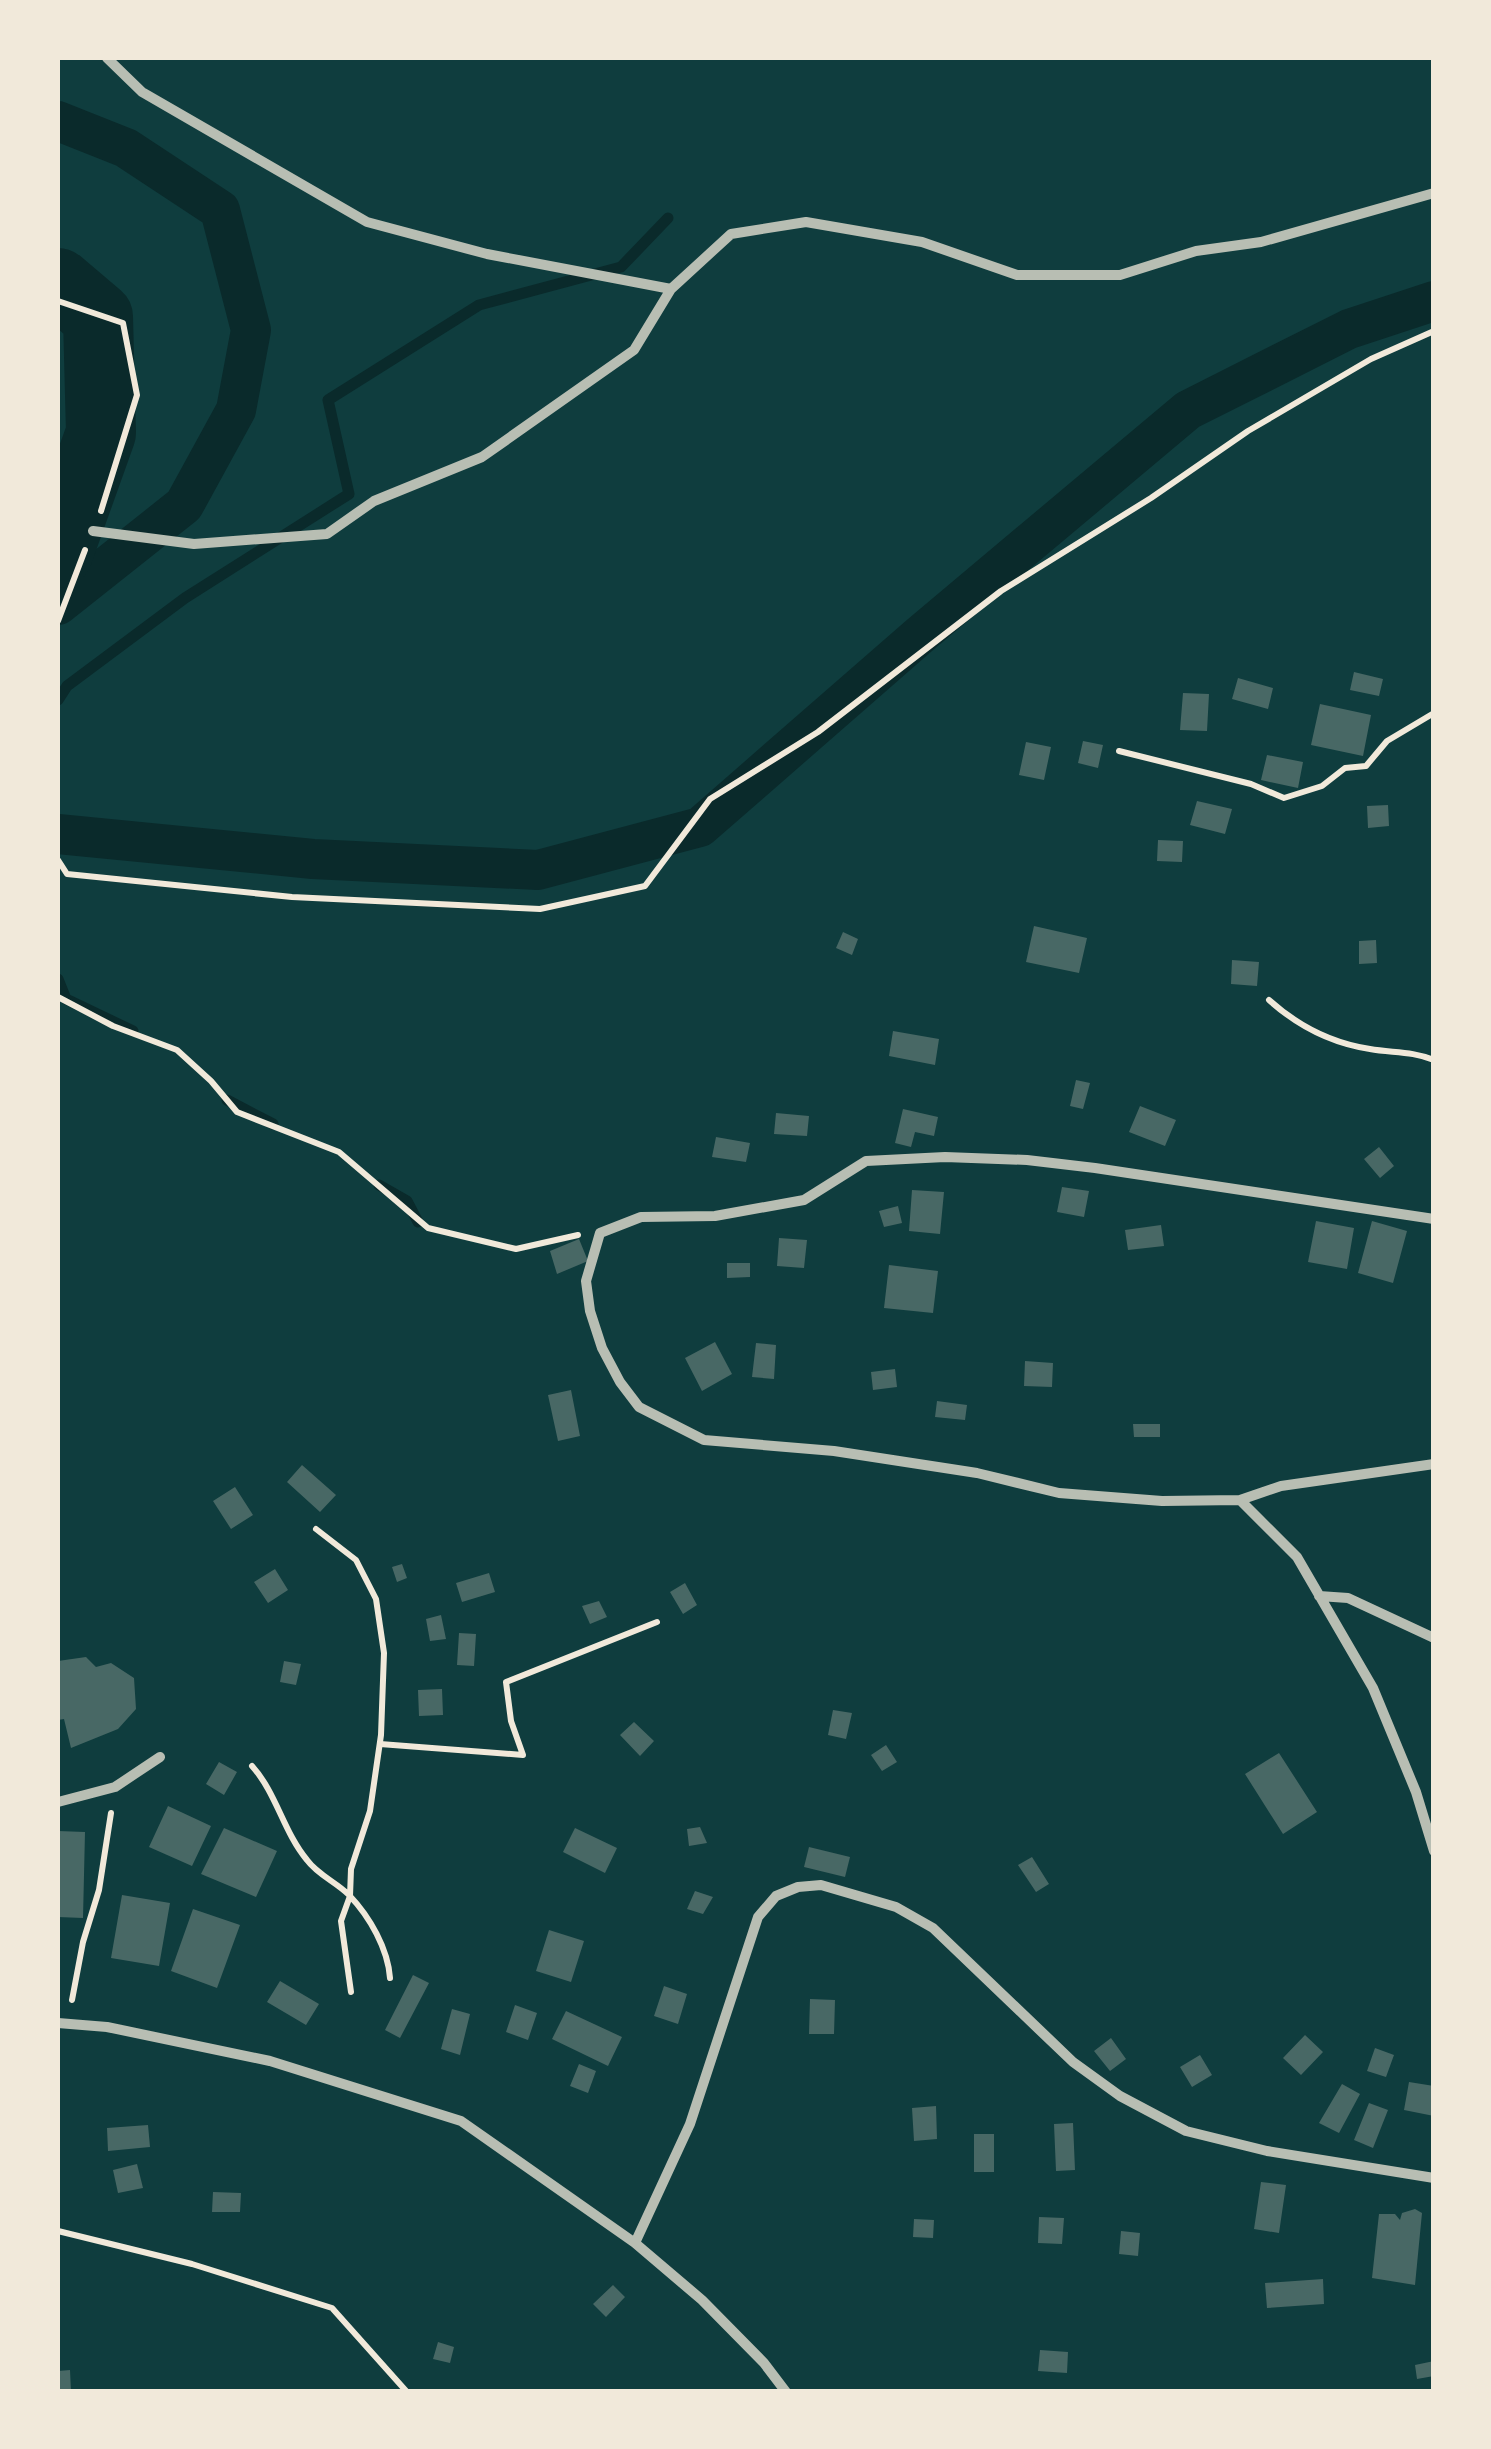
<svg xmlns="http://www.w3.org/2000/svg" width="1491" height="2449" font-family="Rubik,sans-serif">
<rect width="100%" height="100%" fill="#0f3d3e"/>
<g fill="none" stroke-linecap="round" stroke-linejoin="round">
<path stroke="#0a2a2b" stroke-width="11" d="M58,700L67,686L185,598L349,494L328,400L479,305L621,267L668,218
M58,979L66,999L133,1031
M227,1100L273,1124
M379,1185L407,1201L418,1222"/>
<path stroke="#0a2a2b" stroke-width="40" d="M58,121L126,148L220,210L251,330L236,410L184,505L58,605
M58,834L313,859L538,870L700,827L920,635L1188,410L1349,329L1434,301"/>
<path stroke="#0a2a2b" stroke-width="70" d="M58,283L98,317L101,433L58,553"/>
</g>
<path fill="#486865" d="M1354,672L1383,679L1379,696L1350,690Z
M1238,678L1273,688L1268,709L1232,699Z
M1183,693L1209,694L1207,731L1180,730Z
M1320,704L1371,715L1363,756L1311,745Z
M1083,741L1103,745L1098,768L1078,763Z
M1026,742L1051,747L1044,780L1019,775Z
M1267,755L1303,762L1298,788L1261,780Z
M1197,801L1232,809L1225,834L1190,825Z
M1388,805L1389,826L1368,828L1367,806Z
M1158,840L1183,841L1182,862L1157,861Z
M1034,926L1087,938L1079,973L1026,962Z
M843,932L858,939L852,955L836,948Z
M1376,940L1377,963L1359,964V941Z
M1232,960L1259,962L1257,986L1231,984Z
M893,1031L939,1039L935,1065L889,1056Z
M1076,1080L1090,1083L1083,1109L1070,1106Z
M1140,1106L1176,1120L1165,1146L1129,1132Z
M903,1109L938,1117L934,1136L915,1132L911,1147L895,1143Z
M776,1113L809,1116L807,1136L774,1134Z
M716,1137L750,1143L746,1162L712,1157Z
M1379,1147L1394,1166L1380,1178L1364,1159Z
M1062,1187L1089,1191L1084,1217L1057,1212Z
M912,1190L944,1192L940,1234L909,1231Z
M898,1206L902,1223L884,1227L879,1211Z
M1316,1221L1354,1228L1347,1269L1308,1262Z
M1372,1221L1407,1231L1393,1283L1358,1273Z
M1161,1225L1164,1246L1128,1250L1125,1230Z
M779,1238L807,1240L804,1268L777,1266Z
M579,1239L588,1261L557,1274L550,1251Z
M727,1263H750V1277L727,1278Z
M889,1265L938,1271L933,1313L884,1308Z
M715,1342L732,1374L702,1391L685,1358Z
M756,1343L776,1345L774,1379L752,1377Z
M1025,1361L1053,1363L1052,1387L1024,1386Z
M895,1369L897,1387L873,1390L871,1372Z
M571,1390L580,1436L558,1441L548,1395Z
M937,1401L967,1405L965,1420L935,1417Z
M1133,1424H1160V1437H1134Z
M302,1465L336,1495L320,1512L287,1482Z
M235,1487L253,1515L231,1529L213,1501Z
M402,1564L407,1578L397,1582L392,1567Z
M275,1569L288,1590L268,1603L254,1582Z
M489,1573L495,1592L462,1602L456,1583Z
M685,1583L697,1605L683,1614L670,1592Z
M599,1601L607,1617L590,1624L582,1606Z
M441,1615L446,1639L430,1641L426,1619Z
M459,1633L476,1634L474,1666L457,1665Z
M86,1657L96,1667L111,1663L134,1678L136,1709L118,1729L71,1748L64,1719L58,1720V1661Z
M284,1661L301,1664L296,1685L280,1682Z
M442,1689L443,1715L419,1716L418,1690Z
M833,1710L852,1713L846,1739L828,1735Z
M634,1722L654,1741L640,1756L620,1735Z
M886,1745L897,1762L882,1771L871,1755Z
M1279,1753L1317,1812L1283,1834L1245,1774Z
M219,1762L237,1772L224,1795L206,1784Z
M168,1806L211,1826L192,1866L149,1847Z
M700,1827L707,1843L689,1846L687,1829Z
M224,1828L277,1851L256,1897L201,1874Z
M575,1828L617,1848L605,1873L563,1852Z
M58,1831L85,1832L83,1918L58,1917Z
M809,1847L850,1857L845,1877L804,1867Z
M1032,1857L1049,1884L1036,1892L1018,1865Z
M695,1891L713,1897L703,1914L687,1909Z
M122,1895L170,1903L159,1966L111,1958Z
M193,1909L240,1925L217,1988L171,1971Z
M549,1930L584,1941L571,1982L536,1971Z
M413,1975L429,1983L400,2038L385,2030Z
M280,1981L319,2004L306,2025L267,2002Z
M664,1986L687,1994L678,2024L654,2016Z
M810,1999L835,2000L834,2034H809Z
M515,2005L537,2013L528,2040L506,2032Z
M452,2009L470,2014L460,2055L441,2049Z
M566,2011L622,2037L608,2066L552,2039Z
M1305,2035L1323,2052L1301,2075L1283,2058Z
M1111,2038L1126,2059L1110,2071L1094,2051Z
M1375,2048L1394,2055L1386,2077L1367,2071Z
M1200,2055L1212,2075L1192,2087L1180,2067Z
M579,2064L596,2071L588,2093L570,2086Z
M1409,2082L1434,2086V2116L1404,2110Z
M1342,2084L1360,2094L1339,2133L1319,2123Z
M1369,2103L1388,2110L1373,2148L1354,2140Z
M936,2106L937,2139L914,2141L912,2108Z
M1073,2123L1075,2170L1056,2171L1054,2124Z
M148,2125L150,2147L108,2151L107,2128Z
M974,2134H994V2172H974Z
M137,2164L143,2188L118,2193L113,2170Z
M1261,2182L1286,2185L1279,2233L1254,2229Z
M213,2192L241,2193L240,2212H212Z
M1415,2209L1422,2213L1415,2285L1372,2278L1379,2214H1395L1400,2220L1402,2213Z
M1039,2217L1064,2218L1062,2244L1038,2243Z
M914,2219L934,2220L933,2238L913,2237Z
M1121,2231L1140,2233L1138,2256L1119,2254Z
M1323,2279L1324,2304L1267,2308L1265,2283Z
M613,2285L625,2297L606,2317L593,2304Z
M438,2342L454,2347L450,2363L433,2359Z
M1040,2350L1068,2352L1067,2373L1038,2371Z
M1434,2361V2376L1417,2379L1415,2365Z
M70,2370L71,2392H58V2371Z"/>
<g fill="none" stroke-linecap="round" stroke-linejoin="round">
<path stroke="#f1e9da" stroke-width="6" d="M58,301L123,323L137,395L101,511
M58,621L85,550
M1119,751L1251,784L1284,798L1322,786L1345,768L1366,766L1387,741L1434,713
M58,860L67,874L292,897L540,909L645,886L710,799L818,732L1001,591L1151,498L1248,431L1371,359L1434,331
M58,997L113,1026L177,1050L211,1081L237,1112L339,1152L428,1228L516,1249L578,1235
M1269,1000C1298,1026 1330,1043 1370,1049C1392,1053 1412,1051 1434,1060
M316,1529L356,1560L376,1599L384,1653L381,1735L370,1811L351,1869L350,1896L341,1921L351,1992
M380,1744L523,1755L511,1721L506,1682L657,1622
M252,1766C277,1794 283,1831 307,1860C318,1875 336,1882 349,1895C370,1917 388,1949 390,1978
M72,2000L83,1942L99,1890L111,1813
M58,2231L192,2264L332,2308L407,2392"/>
<path stroke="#b8beb3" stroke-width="10" d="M107,58L142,92L367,222L487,254L671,289
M93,531L194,544L327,534L374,501L482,457L634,350L671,289L731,234L806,222L922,242L1017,275H1120L1196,251L1261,242L1434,193
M1434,1219L1095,1168L1027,1160L945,1157L866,1161L804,1200L715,1216L641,1217L600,1233L586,1281L590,1311L602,1348L620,1382L639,1407L704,1440L834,1451L977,1473L1059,1493L1162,1501L1240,1500L1281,1486L1434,1464
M1240,1500L1297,1557L1373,1688L1416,1792L1434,1851
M1319,1596L1348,1598L1434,1638
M58,1802L115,1787L160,1757
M58,2023L107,2027L270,2061L461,2121L635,2243L702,2300L764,2363L786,2392
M635,2243L690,2124L758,1917L776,1896L798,1887L821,1885L896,1907L933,1928L1073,2062L1120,2096L1186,2131L1267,2151L1434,2178"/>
</g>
<rect width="1491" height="2449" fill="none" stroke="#f1e9da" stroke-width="120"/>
</svg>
